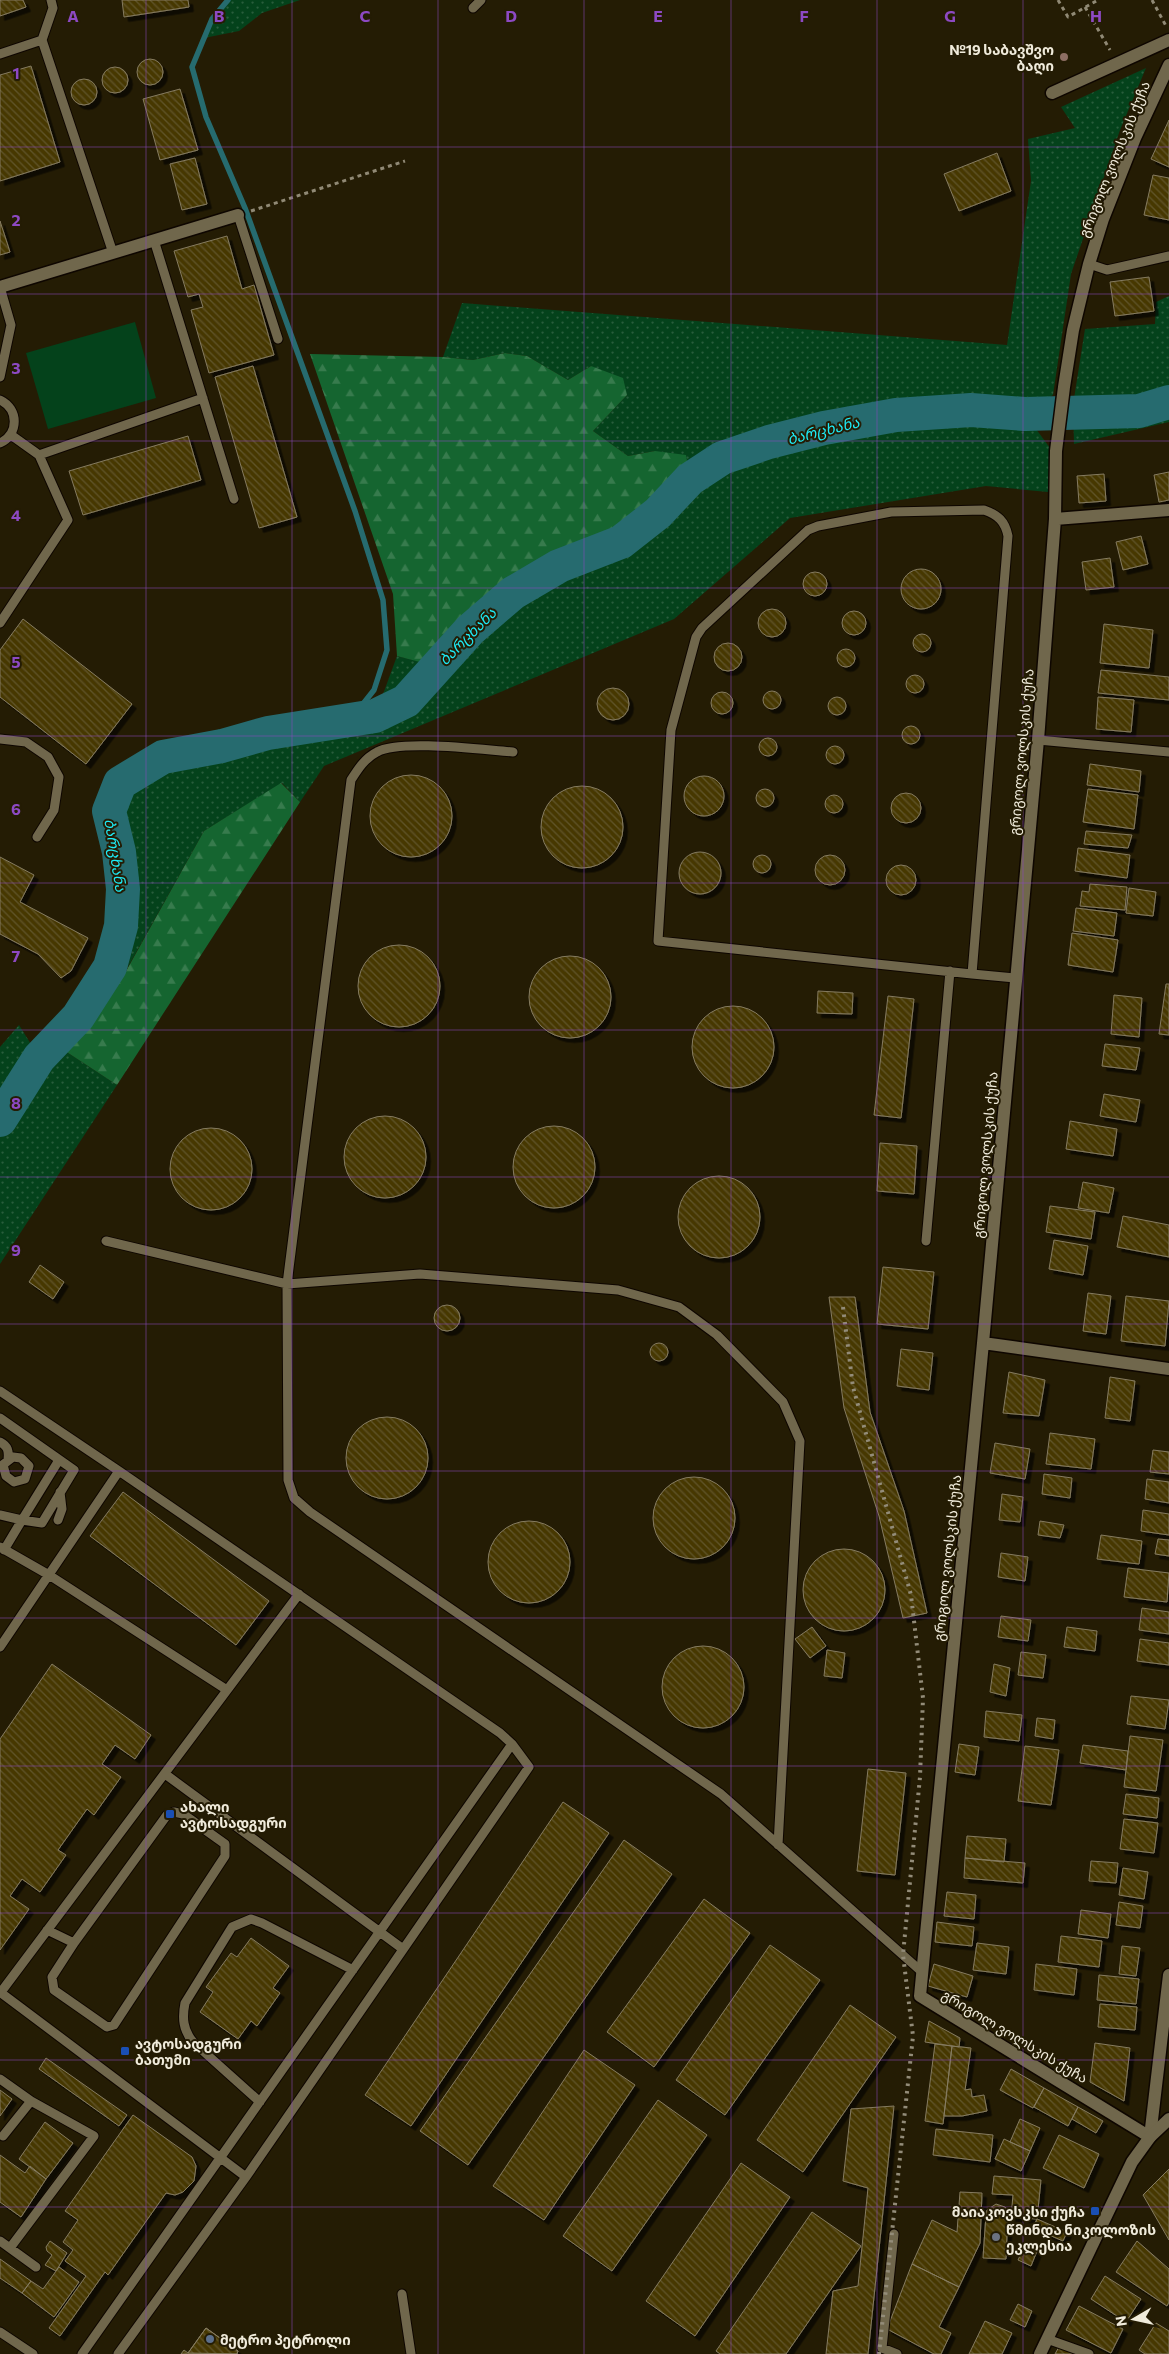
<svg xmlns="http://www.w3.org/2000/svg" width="1169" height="2354" font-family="Commissioner,'Noto Sans Georgian',sans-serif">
<defs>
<pattern id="grass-dots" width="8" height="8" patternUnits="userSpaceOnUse" patternTransform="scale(1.25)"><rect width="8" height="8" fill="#04421b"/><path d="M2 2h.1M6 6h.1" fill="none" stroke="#295d3c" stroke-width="1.8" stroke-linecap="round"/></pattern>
<pattern id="forest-firs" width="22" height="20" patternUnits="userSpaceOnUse" patternTransform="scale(1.25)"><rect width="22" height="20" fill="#156530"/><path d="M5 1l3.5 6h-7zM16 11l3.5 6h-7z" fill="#377b4d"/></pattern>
<pattern id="building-back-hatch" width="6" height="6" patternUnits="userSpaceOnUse" patternTransform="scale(1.25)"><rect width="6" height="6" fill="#463804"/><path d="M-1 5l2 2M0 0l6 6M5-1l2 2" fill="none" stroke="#615528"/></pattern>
<filter id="shadow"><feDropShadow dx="4.5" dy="4.5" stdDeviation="0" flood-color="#0009"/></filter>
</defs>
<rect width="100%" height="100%" fill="#241c04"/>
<path fill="url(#grass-dots)" d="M228,0H300L262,13L239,31L204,38L212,19Z
M1146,68L1120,130L1071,274L1053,395L1025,414L1050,448L1048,492L986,486L790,518L674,619L324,766L300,802L282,783L204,831L124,974L110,967L121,926L123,889L119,852L109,811L120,783L163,757L222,746L268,733L375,716L397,656L439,666C473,626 511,589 559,565C579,556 600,550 621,542L655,451L628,456L593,431L627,395L591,366L568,380L527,356L505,353L473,360L443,357L462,303L1007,345L1031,181L1028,139L1075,128L1061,107Z
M1169,296V422L1074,444L1073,405L1085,329L1155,324L1156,302Z
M19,1025L39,1057L53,1043L117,1085L0,1264V1047Z"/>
<path fill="url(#forest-firs)" d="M505,353L527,356L568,380L591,366L623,378L627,395L593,431L628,456L655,451L686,455L690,479L658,513L621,542L559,566L513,593L470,630L439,667L397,656L393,594L310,354L443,357L473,360Z
M281,783L300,802L117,1085L53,1043L78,1017L110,967L125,973L204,831Z"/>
<path fill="#04421b" d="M135,322L156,398L48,429L26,353Z"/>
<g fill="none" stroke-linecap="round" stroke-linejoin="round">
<path stroke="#266b6f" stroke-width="5.5" d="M228,0L212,19L192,67L206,117L245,208L355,511L383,600L387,650L374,690L355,714L326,723"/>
<path stroke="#266b6f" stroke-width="34" d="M0,1120L39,1058L78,1017L110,967L121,926L123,889L119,852L109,811L120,783L163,757L222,746L268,733L375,716L406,701L470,630L513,593L559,566L621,542L658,513L690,479L722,458L769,442L824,428L896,415L971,410L1025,414L1139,411L1169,402"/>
</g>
<path fill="url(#building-back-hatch)" stroke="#857b60" filter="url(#shadow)" d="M0,0H23L26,7L0,16Z
M122,0H188L189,7L124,17Z
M137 72a13 13 0 1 1 26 0a13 13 0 1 1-26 0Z
M31,66L60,162L0,181V75Z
M102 80a13 13 0 1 1 26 0a13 13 0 1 1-26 0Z
M71 92a13 13 0 1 1 26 0a13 13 0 1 1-26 0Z
M180,89L198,150L160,160L143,99Z
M1169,120V167L1151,159Z
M997,153L1011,191L959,211L944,174Z
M195,158L207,204L182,210L170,164Z
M1153,175L1169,178V220L1144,215Z
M0,221L10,252L0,255Z
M227,236L242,289L254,285L274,355L209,373L191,310L203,307L199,294L188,297L174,251Z
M1149,277L1154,311L1115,316L1110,282Z
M253,366L297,517L259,528L215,377Z
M188,436L201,480L83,515L69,471Z
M1169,472V500L1159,502L1154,475Z
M1104,474L1106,501L1079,503L1077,476Z
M1141,536L1148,564L1123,570L1116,542Z
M1110,558L1114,587L1086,590L1082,562Z
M901 589a20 20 0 1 1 40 0a20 20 0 1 1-40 0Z
M803 584a12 12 0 1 1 24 0a12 12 0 1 1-24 0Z
M758 623a14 14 0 1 1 28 0a14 14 0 1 1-28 0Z
M842 623a12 12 0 1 1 24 0a12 12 0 1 1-24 0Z
M23,619L132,704L86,764L0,697V650Z
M1104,624L1153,630L1149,668L1100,663Z
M913 643a9 9 0 1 1 18 0a9 9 0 1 1-18 0Z
M714 657a14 14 0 1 1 28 0a14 14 0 1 1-28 0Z
M837 658a9 9 0 1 1 18 0a9 9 0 1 1-18 0Z
M1101,670L1169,677V700L1098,693Z
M906 684a9 9 0 1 1 18 0a9 9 0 1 1-18 0Z
M597 704a16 16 0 1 1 32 0a16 16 0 1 1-32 0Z
M763 700a9 9 0 1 1 18 0a9 9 0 1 1-18 0Z
M711 703a11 11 0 1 1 22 0a11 11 0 1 1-22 0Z
M1098,697L1134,700L1131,732L1096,729Z
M828 706a9 9 0 1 1 18 0a9 9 0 1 1-18 0Z
M902 735a9 9 0 1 1 18 0a9 9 0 1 1-18 0Z
M759 747a9 9 0 1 1 18 0a9 9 0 1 1-18 0Z
M826 755a9 9 0 1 1 18 0a9 9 0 1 1-18 0Z
M1090,764L1141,771L1139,792L1087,785Z
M370 816a41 41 0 1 1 82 0a41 41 0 1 1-82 0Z
M684 796a20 20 0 1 1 40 0a20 20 0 1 1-40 0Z
M541 827a41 41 0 1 1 82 0a41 41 0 1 1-82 0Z
M1088,789L1138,795L1134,829L1083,822Z
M756 798a9 9 0 1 1 18 0a9 9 0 1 1-18 0Z
M891 808a15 15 0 1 1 30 0a15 15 0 1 1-30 0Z
M825 804a9 9 0 1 1 18 0a9 9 0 1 1-18 0Z
M1086,831L1132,835L1128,848L1084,844Z
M1078,848L1130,855L1127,878L1075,871Z
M679 873a21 21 0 1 1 42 0a21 21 0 1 1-42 0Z
M815 870a15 15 0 1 1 30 0a15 15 0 1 1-30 0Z
M753 864a9 9 0 1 1 18 0a9 9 0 1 1-18 0Z
M0,857L34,875L20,902L88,938L71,971L61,978L38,954L0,934Z
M886 880a15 15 0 1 1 30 0a15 15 0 1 1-30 0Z
M1090,884L1127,887L1125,910L1080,906L1082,891L1089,892Z
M1129,888L1156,892L1153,916L1126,913Z
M1076,908L1117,913L1114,936L1073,931Z
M1072,933L1118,940L1113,972L1068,965Z
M358 986a41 41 0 1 1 82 0a41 41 0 1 1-82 0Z
M529 997a41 41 0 1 1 82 0a41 41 0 1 1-82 0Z
M1166,984H1169V1035L1159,1034Z
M818,991L853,993L852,1014L817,1013Z
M1114,995L1142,998L1139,1037L1111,1034Z
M888,996L914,999L901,1118L874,1115Z
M692 1047a41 41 0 1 1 82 0a41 41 0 1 1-82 0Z
M1105,1044L1140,1048L1136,1070L1102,1066Z
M1104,1094L1140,1100L1136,1122L1100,1116Z
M344 1157a41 41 0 1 1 82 0a41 41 0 1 1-82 0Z
M1070,1121L1117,1129L1113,1156L1066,1149Z
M513 1167a41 41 0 1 1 82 0a41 41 0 1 1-82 0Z
M170 1169a41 41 0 1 1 82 0a41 41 0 1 1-82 0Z
M880,1143L917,1146L914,1194L877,1191Z
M678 1217a41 41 0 1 1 82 0a41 41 0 1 1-82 0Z
M1083,1182L1114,1188L1109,1213L1078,1208Z
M1050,1206L1095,1212L1091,1239L1046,1232Z
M1123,1216L1169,1225V1257L1117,1247Z
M1054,1240L1088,1246L1083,1275L1049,1269Z
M40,1265L64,1282L53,1299L29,1282Z
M883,1267L934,1272L928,1329L877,1324Z
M1088,1293L1111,1296L1106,1334L1083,1331Z
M1126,1296L1169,1301L1165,1346L1121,1341Z
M829,1297H855L870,1412L904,1511L927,1613L903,1618L879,1516L844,1408Z
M434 1318a13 13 0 1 1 26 0a13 13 0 1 1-26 0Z
M650 1352a9 9 0 1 1 18 0a9 9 0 1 1-18 0Z
M901,1349L933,1353L929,1390L897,1386Z
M1009,1372L1045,1380L1039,1416L1003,1413Z
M1110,1377L1135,1381L1130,1421L1105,1418Z
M346 1458a41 41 0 1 1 82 0a41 41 0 1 1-82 0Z
M1050,1433L1095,1439L1091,1469L1046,1464Z
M995,1443L1030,1449L1025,1479L990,1473Z
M1153,1450L1169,1452V1474L1150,1472Z
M1044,1474L1072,1478L1070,1498L1042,1494Z
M653 1518a41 41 0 1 1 82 0a41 41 0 1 1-82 0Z
M1147,1479L1169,1482V1503L1145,1499Z
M123,1492L269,1601L236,1645L90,1536Z
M1002,1494L1023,1497L1020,1522L999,1520Z
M1143,1510L1169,1514V1535L1141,1531Z
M488 1562a41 41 0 1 1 82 0a41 41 0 1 1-82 0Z
M1040,1521L1064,1525L1060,1538L1038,1535Z
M1101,1535L1142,1541L1139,1564L1097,1559Z
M1158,1539L1169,1540V1556L1155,1554Z
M803 1590a41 41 0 1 1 82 0a41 41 0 1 1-82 0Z
M1001,1553L1028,1557L1025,1581L998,1577Z
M1128,1568L1169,1573L1167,1602L1124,1597Z
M1142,1608L1169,1612V1634L1139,1630Z
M1001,1616L1031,1620L1028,1641L998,1637Z
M812,1627L826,1646L810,1658L795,1639Z
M1067,1627L1097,1631L1095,1651L1064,1647Z
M1140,1639L1169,1643V1665L1137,1661Z
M662 1687a41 41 0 1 1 82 0a41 41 0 1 1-82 0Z
M827,1650L845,1653L842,1678L824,1676Z
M1021,1652L1046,1655L1043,1678L1018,1675Z
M52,1664L151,1735L135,1759L115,1745L102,1764L121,1777L94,1815L87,1809L58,1850L66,1855L40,1892L22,1879L10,1896L29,1909L0,1950V1739Z
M994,1664L1010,1668L1006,1696L990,1692Z
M1131,1696L1169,1700L1165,1729L1127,1724Z
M986,1711L1022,1715L1019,1741L984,1737Z
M1037,1718L1055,1720L1053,1739L1035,1736Z
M1130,1736L1163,1740L1156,1791L1124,1787Z
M959,1744L979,1747L975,1775L955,1772Z
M1083,1745L1128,1751L1126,1770L1080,1763Z
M1025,1746L1059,1750L1051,1805L1018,1801Z
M868,1769L906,1773L895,1875L857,1871Z
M1126,1794L1159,1798L1157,1818L1123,1814Z
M563,1802L609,1833L411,2126L365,2095Z
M1124,1819L1158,1823L1154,1853L1120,1849Z
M967,1836L1006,1839L1004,1862L965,1858Z
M624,1840L672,1874L468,2165L420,2131Z
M965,1858L1025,1863L1023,1883L964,1878Z
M1091,1861L1118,1863L1116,1883L1089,1881Z
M1123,1868L1148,1872L1144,1899L1119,1895Z
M947,1892L976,1895L974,1919L944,1916Z
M704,1899L750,1933L654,2067L607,2032Z
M1119,1902L1143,1906L1140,1928L1116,1925Z
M1081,1910L1111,1914L1108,1938L1078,1934Z
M937,1922L974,1927L972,1946L935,1942Z
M1061,1936L1102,1941L1099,1967L1058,1962Z
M251,1938L289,1966L273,1988L280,1993L257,2026L251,2021L238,2039L200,2012L213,1992L206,1987L231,1953L237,1957Z
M977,1943L1009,1947L1006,1974L973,1970Z
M770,1945L820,1980L725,2115L676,2080Z
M1122,1946L1140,1948L1136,1976L1119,1974Z
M934,1964L973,1976L967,1997L928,1986Z
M1036,1964L1077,1969L1074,1995L1034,1990Z
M1099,1975L1139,1979L1136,2004L1097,2000Z
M1100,2004L1137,2007L1135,2030L1098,2027Z
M850,2005L896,2037L803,2172L757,2140Z
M929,2021L960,2038L959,2047L925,2042Z
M1095,2043L1130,2048L1124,2101L1090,2082Z
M935,2044L952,2046L943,2124L925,2121Z
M952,2046L971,2048L965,2090L971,2089L972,2097L984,2095L987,2111L962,2116H944Z
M584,2050L635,2085L544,2220L493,2186Z
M46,2058L127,2115L119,2126L39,2069Z
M1011,2069L1044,2088L1033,2108L1000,2090Z
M1044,2088L1078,2107L1068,2126L1034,2107Z
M0,2090L12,2099L0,2116Z
M658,2100L707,2135L612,2271L563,2236Z
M894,2106L868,2354H826L833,2291L858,2286L868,2188L843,2181L851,2109Z
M1078,2107L1103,2121L1096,2133L1072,2119Z
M133,2115L192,2157L196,2166L194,2181L183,2192L175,2195L166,2193L108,2275L105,2272L60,2336L49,2328L86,2276L65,2261L73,2250L63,2242L78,2220L65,2211Z
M1020,2119L1040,2128L1030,2151L1010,2142Z
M45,2122L73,2143L46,2179L19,2159Z
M936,2129L993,2135L990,2162L933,2155Z
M1059,2135L1099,2154L1084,2188L1043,2168Z
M1004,2139L1030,2151L1021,2171L995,2159Z
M0,2155L25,2173L30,2166L46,2179L21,2217L0,2202Z
M741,2163L790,2197L695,2336L646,2301Z
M1169,2169V2240L1143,2195Z
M994,2176L1041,2180L1037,2219L1011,2217L1013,2195L992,2194Z
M960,2192L982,2193L980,2243L959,2287L912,2264L932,2220L957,2232Z
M996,2204L1005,2207L1008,2211L1006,2259L983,2258L986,2215L987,2210Z
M812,2212L861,2246L786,2354H720L716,2351Z
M1037,2219L1067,2232L1063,2241L1033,2228Z
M50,2241L67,2253L56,2271L45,2265L52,2255L47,2251L46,2247Z
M1137,2241L1169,2269V2302L1167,2306L1116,2272Z
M1025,2245L1037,2251L1031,2266L1018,2260Z
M0,2259L31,2281L22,2293L0,2278Z
M912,2264L959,2287L939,2327L951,2333L941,2354H934L887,2329Z
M59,2267L79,2282L54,2317L22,2293L31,2281L43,2289Z
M1105,2276L1141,2299L1126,2322L1091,2299Z
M1018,2304L1032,2311L1025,2327L1010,2320Z
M1079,2306L1123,2329L1111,2353L1066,2330Z
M985,2321L1012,2333L1002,2354H969Z
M1156,2323L1169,2331V2354H1145L1139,2350Z
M206,2328L238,2351L237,2354L188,2353Z
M206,2328L238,2351L237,2354H181L184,2350L188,2353Z
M1060,2345L1078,2354H1055Z"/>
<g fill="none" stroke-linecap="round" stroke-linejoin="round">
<g stroke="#0e0600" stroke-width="11">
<path id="lane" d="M473,8L481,0
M42,40L113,253
M0,54L42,40L53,8L51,0
M238,215L278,339
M154,240L234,499
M1089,264L1107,270L1169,256
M0,377L11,325L0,287
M0,400C19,409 19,434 0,443
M11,435L39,455L203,398
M0,623L68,520L39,455
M0,739L26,742L48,757L59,777L54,810L37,837
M1038,740L1169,752
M513,752C484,750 400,739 377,752C365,758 358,769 351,780L287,1284L288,1480L294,1498L310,1512L721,1794L922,1972
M972,974L1008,536C1005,521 998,515 984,510L891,512L818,526L808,530L702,628L696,637L671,730L658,941L972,974L1015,978
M106,1241L287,1284L420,1274L618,1290L679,1307L717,1335L783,1402L800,1441L778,1845
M926,1241L950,971
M0,1391L119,1471
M0,1418L74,1470L42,1523L22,1520L4,1550
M0,1442C8,1446 9,1451 8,1460
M0,1467L13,1457L21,1458L29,1466L25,1479L14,1482L6,1476L3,1465
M0,1515L22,1520L59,1460
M58,1520L62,1509L60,1492
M0,1547L49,1575L227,1690
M0,1647L119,1471L500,1733L512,1744L529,1767L246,2177L118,2354
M165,1774L403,1949
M174,1812L183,1814L225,1844V1856L114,2025L107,2027L54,1990L52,1977L74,1943L167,1815Z
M47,1930L74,1943
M0,1992L246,2177
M1,1992L299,1594
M0,2079L31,2101L94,2136L10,2248
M260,2102L193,2042C183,2030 182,2018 185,2003L232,1927L251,1919L262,1923L353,1970
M3,2136L31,2101
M894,2234L882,2348L897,2354
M0,2241L36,2267
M402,2294L411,2354
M0,2332L33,2354
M1047,2339L1089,2354
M82,2354L512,1744"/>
</g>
<g stroke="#0e0600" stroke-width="15">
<path id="street" d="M1169,65L1135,138L1103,219L1089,264L1073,330L1064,387L1056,451L1055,519L1038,740L983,1343L920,1996L1150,2137L1169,1975
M1052,93L1169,40
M0,287L238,215
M1055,519L1169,510
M983,1343L1169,1369"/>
</g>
<g stroke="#0e0600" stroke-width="15">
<path id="secondary" d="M1040,2354L1132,2162L1150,2137L1169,2119"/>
</g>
<path stroke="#908975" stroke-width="3" stroke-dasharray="4 4" stroke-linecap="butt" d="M1058,0L1068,17L1098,0
M1152,0L1166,26
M1085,7L1110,50
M251,211L405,161"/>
<use href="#lane" stroke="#70674c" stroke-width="9"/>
<use href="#street" stroke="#70674c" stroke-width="12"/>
<use href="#secondary" stroke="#70674c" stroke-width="12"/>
<path stroke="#938c79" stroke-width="4" stroke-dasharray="2.5 5" stroke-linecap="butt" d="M843,1307L853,1387L911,1595L923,1698L920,1777L903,1955L913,2036L879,2354"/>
</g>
<path fill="none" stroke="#8d49c3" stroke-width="1" stroke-opacity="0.55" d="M146,0V2354M292,0V2354M438,0V2354M584,0V2354M731,0V2354M877,0V2354M1023,0V2354M0,147H1169M0,294H1169M0,441H1169M0,588H1169M0,736H1169M0,883H1169M0,1030H1169M0,1177H1169M0,1324H1169M0,1471H1169M0,1618H1169M0,1766H1169M0,1913H1169M0,2060H1169M0,2207H1169"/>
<circle fill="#8d6e63" stroke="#241c04" stroke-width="2" cx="1064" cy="57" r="5"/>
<g fill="#1a4fb4" stroke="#241c04" stroke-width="2">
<rect x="165" y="1809" width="10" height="10" rx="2.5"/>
<rect x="120" y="2046" width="10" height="10" rx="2.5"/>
<rect x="1090" y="2206" width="10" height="10" rx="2.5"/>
</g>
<circle fill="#6b7280" stroke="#241c04" stroke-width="2" cx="996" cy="2237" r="5"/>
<circle fill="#5c6f8a" stroke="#241c04" stroke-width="2" cx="210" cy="2339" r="5"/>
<g text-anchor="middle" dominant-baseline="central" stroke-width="4" stroke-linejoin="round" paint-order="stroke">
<g font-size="14" font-weight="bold" fill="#f0ebdb" stroke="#241c04" text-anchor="start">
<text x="1054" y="49" text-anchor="end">№19 საბავშვო<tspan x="1054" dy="16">ბაღი</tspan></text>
<text x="180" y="1806">ახალი<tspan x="180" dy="16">ავტოსადგური</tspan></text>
<text x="135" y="2043">ავტოსადგური<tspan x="135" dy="16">ბათუმი</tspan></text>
<text x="1085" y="2211" text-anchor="end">მაიაკოვსკსი ქუჩა</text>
<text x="1006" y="2229">წმინდა ნიკოლოზის<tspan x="1006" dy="16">ეკლესია</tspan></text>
<text x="220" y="2339">მეტრო პეტროლი</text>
</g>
<g font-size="14" fill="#f0ebdb" stroke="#241c04">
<text transform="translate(1114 159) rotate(-68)">გრიგოლ ვოლსკის ქუჩა</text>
<text transform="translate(1021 752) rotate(-85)">გრიგოლ ვოლსკის ქუჩა</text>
<text transform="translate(985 1155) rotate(-85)">გრიგოლ ვოლსკის ქუჩა</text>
<text transform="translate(947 1558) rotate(-84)">გრიგოლ ვოლსკის ქუჩა</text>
<text transform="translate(1015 2036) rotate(31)">გრიგოლ ვოლსკის ქუჩა</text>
</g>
<g font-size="15" font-style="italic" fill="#1eebf6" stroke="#241c04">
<text transform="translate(823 430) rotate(-14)">ბარცხანა</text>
<text transform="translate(467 636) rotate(-45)">ბარცხანა</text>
<text transform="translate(116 855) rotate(81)">ბარცხანა</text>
</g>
</g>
<g font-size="16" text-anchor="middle" font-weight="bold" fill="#8d49c3" stroke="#241c04" stroke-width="4" stroke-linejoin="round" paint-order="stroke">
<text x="73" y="22">A</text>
<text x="219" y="22">B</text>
<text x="365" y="22">C</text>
<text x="511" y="22">D</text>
<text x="658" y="22">E</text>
<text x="804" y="22">F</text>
<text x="950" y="22">G</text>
<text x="1096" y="22">H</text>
<text x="16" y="79">1</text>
<text x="16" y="226">2</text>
<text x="16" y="374">3</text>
<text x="16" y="521">4</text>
<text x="16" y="668">5</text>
<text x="16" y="815">6</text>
<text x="16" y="962">7</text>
<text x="16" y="1109">8</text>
<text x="16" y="1256">9</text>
</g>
<g transform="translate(1134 2319) rotate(261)" stroke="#241c04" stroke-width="4" paint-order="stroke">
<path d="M0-4L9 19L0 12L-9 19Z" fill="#f0ebdb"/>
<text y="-8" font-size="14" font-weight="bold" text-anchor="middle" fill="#f0ebdb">N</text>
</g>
</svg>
